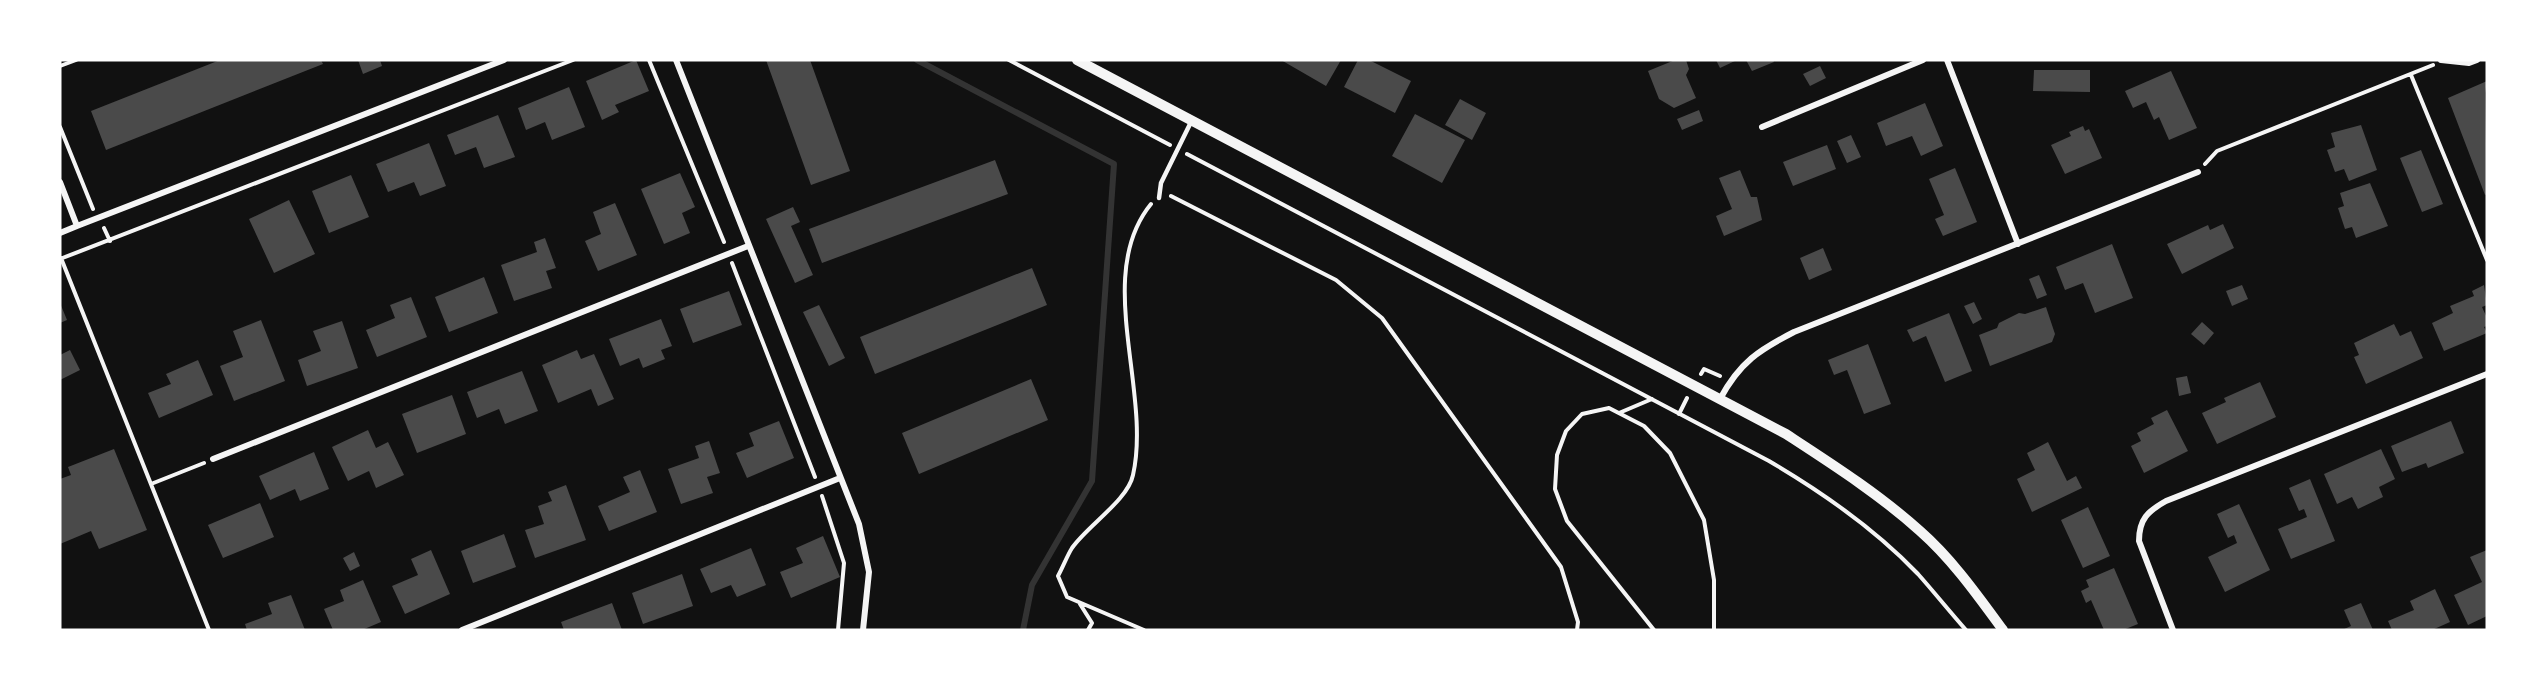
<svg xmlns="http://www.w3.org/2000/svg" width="2547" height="690" font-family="Cabin,sans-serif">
<rect width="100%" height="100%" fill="#111"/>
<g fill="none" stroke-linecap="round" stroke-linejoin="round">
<path stroke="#333" stroke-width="6" d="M917,60L1114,164L1092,481L1032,585L1023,630"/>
</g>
<path fill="#4a4a4a" d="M220,60H321L323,64L106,150L91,111Z
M358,60H380L382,66L363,74Z
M636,60L649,91L615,105L619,112L602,120L586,81Z
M766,60H810L850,171L811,185Z
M1281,60H1341L1326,86Z
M1358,60H1369L1411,81L1395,113L1344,87Z
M1675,60H1686L1689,69L1686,75L1696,98L1674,108L1659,99L1648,71Z
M1716,60H1737L1720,68Z
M1746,60H1773L1774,62L1752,71Z
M1820,66L1826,78L1810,86L1803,74Z
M2034,70H2090V92L2033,91Z
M2171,71L2197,128L2169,140L2159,117L2154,120L2146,102L2133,108L2125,91Z
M2487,81L2485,93L2487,194L2485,195L2448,98Z
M569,87L585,127L552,140L545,122L526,130L518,108Z
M1460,99L1486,113L1472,140L1445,125Z
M1925,103L1943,146L1921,156L1912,136L1886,146L1877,123Z
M1699,110L1703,121L1682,130L1677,119Z
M1415,114L1465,140L1442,183L1392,156Z
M498,115L515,157L484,168L476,147L455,155L447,135Z
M2361,125L2377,170L2349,181L2344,169L2335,172L2327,150L2335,147L2331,133Z
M2083,126L2085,131L2089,129L2102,158L2065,174L2051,145L2071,136L2069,132Z
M1851,135L1861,157L1847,163L1837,141Z
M429,143L446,186L420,196L414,182L388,192L376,164Z
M1827,145L1836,169L1793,186L1783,162Z
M2421,150L2443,204L2422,212L2400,158Z
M995,160L1008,194L822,263L809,229Z
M1955,168L1977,222L1943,236L1935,219L1944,215L1929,179Z
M1740,170L1751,197H1757L1762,220L1724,236L1716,216L1732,209L1719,178Z
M680,173L695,207L682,213L690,233L664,244L641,189Z
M351,175L369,217L329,233L312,191Z
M2370,183L2388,226L2356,238L2352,227L2345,229L2338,208L2344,206L2340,193Z
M289,200L315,254L274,273L249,219Z
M615,203L637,255L598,271L585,241L601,234L593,212Z
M793,207L800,222L791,226L813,275L795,283L766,219Z
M2223,224L2234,248L2182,274L2167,244L2208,225L2210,230Z
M545,238L556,268L546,271L552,288L514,301L501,265L537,252L534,242Z
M2112,244L2133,298L2095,313L2083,283L2065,290L2056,267Z
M1823,248L1832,270L1809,280L1800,258Z
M1032,268L1047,305L875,374L860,337Z
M2039,275L2047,295L2037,299L2029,279Z
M484,277L498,313L449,332L435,297Z
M2242,285L2248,299L2232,306L2226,291Z
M2484,285L2487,305L2482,307L2487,318V326L2484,327L2487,333L2444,351L2432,323L2453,313L2450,306L2474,296L2472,291Z
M729,291L742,325L693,343L680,309Z
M411,297L427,337L377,357L366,330L395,318L390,305Z
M1974,302L1982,319L1973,324L1964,306Z
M60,303L67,320L60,323Z
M819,305L845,358L829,366L803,312Z
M2046,307L2055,334L2052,342L1990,366L1979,335L1997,328L1999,323L2019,313L2025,314Z
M1949,313L1972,371L1945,382L1926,336L1913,342L1907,330Z
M661,319L672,346L661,350L665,359L643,368L639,358L620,366L609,339Z
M261,320L285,381L234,401L220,366L243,357L233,331Z
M342,321L358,368L307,386L298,360L321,351L313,331Z
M2202,322L2214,333L2204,345L2191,334Z
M2394,324L2400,336L2411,331L2423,358L2366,384L2354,357L2359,355L2354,343Z
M1868,344L1891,404L1864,414L1847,370L1834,375L1828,360Z
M70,350L80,370L60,380V355Z
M577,350L581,359L594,354L614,399L598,406L591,389L558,403L542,365Z
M198,360L213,395L159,418L148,393L171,384L166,374Z
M522,371L538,411L505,424L499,409L477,418L467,392Z
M2187,376L2191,393L2179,396L2176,378Z
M1031,379L1048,420L919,474L902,433Z
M2260,382L2276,417L2217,444L2202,413L2226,402L2224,398Z
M452,395L466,434L417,453L402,414Z
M2167,410L2188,451L2144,473L2131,446L2141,441L2137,433L2154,424L2151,418Z
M779,421L794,458L747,478L736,453L754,446L749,433Z
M2451,421L2464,453L2428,468L2426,463L2402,472L2391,446Z
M368,430L376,448L388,442L404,475L376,488L369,471L348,481L332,447Z
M709,441L720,473L707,477L713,493L681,504L668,469L699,458L695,446Z
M2048,442L2067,481L2076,476L2082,488L2032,512L2017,479L2035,470L2027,453Z
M114,449L147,530L99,549L91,531L60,544V479L71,475L68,467Z
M2381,449L2395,479L2379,487L2383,497L2358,509L2352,497L2337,504L2324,474Z
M314,452L329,489L300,501L295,489L270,500L259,476Z
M640,470L657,512L609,531L598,506L630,492L623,477Z
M2310,479L2335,541L2291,559L2278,529L2307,517L2304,509L2299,511L2289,488Z
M566,485L586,540L535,558L525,530L544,524L538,506L552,501L548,492Z
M260,503L274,537L223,558L208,525Z
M2239,504L2270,570L2225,592L2208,557L2237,543L2234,535L2228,538L2217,514Z
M2088,507L2110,556L2083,568L2061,520Z
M504,534L516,567L473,583L461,551Z
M823,536L840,577L791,598L780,572L803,563L796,548Z
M751,548L766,585L737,597L731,585L711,593L700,569Z
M431,550L450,594L405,614L392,586L418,575L411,559Z
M2487,550V616L2468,625L2454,595L2482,582L2470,557Z
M354,552L360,566L350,571L343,558Z
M2114,568L2138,624L2123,630H2104L2091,600L2086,603L2081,591L2089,587L2086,580Z
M682,574L693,606L643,624L632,593Z
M363,580L381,622L362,630H333L324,609L344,601L340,590Z
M2435,589L2450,622L2432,630H2392L2388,621L2414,610L2410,601Z
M291,595L305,630H247L245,624L272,614L268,603Z
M612,603L622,630H564L561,622Z
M2361,603L2373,630H2342L2351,626L2344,610Z"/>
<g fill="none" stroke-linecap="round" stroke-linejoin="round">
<path stroke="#f5f5f5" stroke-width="4" d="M649,60L724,242
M1009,60L1170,145
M60,66L76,60
M2411,75L2487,260
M60,127L93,209
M1187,154L1769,461C1822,492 1875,529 1918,574C1934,592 1950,612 1966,630
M2205,164L2217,151L2433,65
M1171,196L1336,280L1382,318L1561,567L1578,622L1577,630
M104,228L110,241
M61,258L209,630
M60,259L573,60
M732,263L815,477
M1701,374L1704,369L1720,376
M1619,413L1652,399
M1679,414L1687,398
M151,484L204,463
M822,496L844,563L838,630
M1080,604L1092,623L1088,630
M1144,630L1067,597L1058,576C1063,567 1067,556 1072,548C1087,526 1128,500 1133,475C1152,391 1093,275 1151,204
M1654,630L1567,521L1555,489L1557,455L1566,431L1582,414L1609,408L1644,426L1670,453L1704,520L1714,580V630"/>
<path stroke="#f5f5f5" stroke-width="4.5" d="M1159,198L1161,183L1192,120"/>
<path stroke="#f5f5f5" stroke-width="6" d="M676,60L859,524L869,572L863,630
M1947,60L2018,244
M2441,60L2469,63L2477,60
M1762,127L1923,60
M60,182L77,226L504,60
M60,233L77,226
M1720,399C1740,362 1759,350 1794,332L2198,172
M213,459L748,246
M462,630L840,478
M2173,630L2139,541C2139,519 2148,511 2166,501L2487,374"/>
<path stroke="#f5f5f5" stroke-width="10" d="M1077,60L1786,434C1832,464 1879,494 1920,531C1952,559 1978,596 2003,630"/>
</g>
<rect width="2547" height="690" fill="none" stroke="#ffffff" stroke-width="123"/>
</svg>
